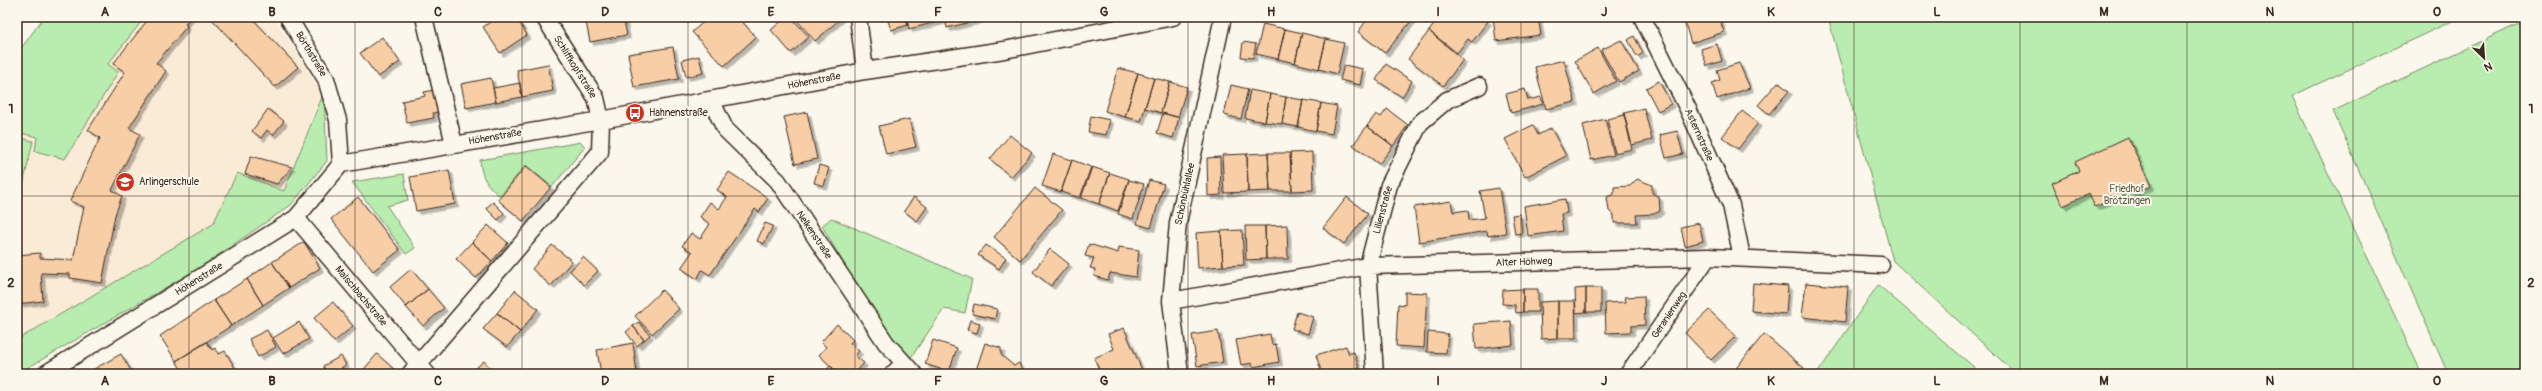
<svg xmlns="http://www.w3.org/2000/svg" width="2542" height="391" font-family="Pangolin,sans-serif">
<defs>
<filter id="shadow"><feDropShadow dx="3.5" dy="3.5" stdDeviation="0" flood-color="#0004"/></filter>
</defs>
<rect width="100%" height="100%" fill="#fbf7ec"/>
<filter id="ink" filterUnits="userSpaceOnUse"><feTurbulence type="fractalNoise" baseFrequency=".025" numOctaves="2"/><feDisplacementMap in="SourceGraphic" scale="8" xChannelSelector="R" yChannelSelector="G"/><feConvolveMatrix kernelMatrix="1 2 1 2 8 2 1 2 1" color-interpolation-filters="sRGB"/></filter>
<g filter="url(#ink)">
<path fill="#faebd7" d="M44,17H274L322,91L284,191L237,173L213,224L17,340V54Z"/>
<path fill="#b8edaf" stroke="#7a8c66" d="M44,17H145L108,64L118,72L65,159L35,151L37,137L17,132V54Z
M1828,17H2461L2292,96L2422,374H2016L1893,261Z
M2525,21V374H2448L2333,111Z
M324,92L327,161L291,205L201,267L17,374V340L213,224L237,173L284,191Z
M17,137L33,141L20,198L17,197Z
M581,142L585,147L552,187L526,165L500,196C487,186 481,177 480,160Z
M404,174L408,200L387,206L415,248L406,254L352,182Z
M831,218L972,279L965,313L944,309L910,359L886,336L822,226Z
M1878,285L1982,374H1817Z"/>
<path fill="#f8cea7" stroke="#3b2a1e" filter="url(#shadow)" d="M150,17H191L185,24L187,26L156,63L166,71L129,128L140,134L112,190L122,196L115,215L102,283L70,278V274L41,273L43,301L17,304V255L40,253V258L73,260L84,207L70,201L100,138L88,130L125,72L113,64Z
M210,17H251L298,67L275,87Z
M498,17H516L527,35L500,53L483,27Z
M585,17H623L627,35L590,42Z
M709,17H738L756,37L724,66L692,32Z
M786,17H791L809,37L791,53L771,30Z
M794,17H839L840,19L815,41Z
M887,17H906L908,25L891,30Z
M906,17H943L944,20L909,29Z
M945,17H977L978,20L947,28Z
M1369,17H1408L1412,20L1385,53L1358,32Z
M1440,17H1482L1488,21L1472,42L1468,39L1457,53L1429,31Z
M1493,17H1538L1541,35L1496,41Z
M1683,17H1719L1724,32L1691,43Z
M1263,24L1285,29L1278,59L1256,54Z
M1285,29L1302,33L1295,63L1278,59Z
M1429,31L1463,60L1443,86L1408,59Z
M1302,33L1326,39L1319,69L1295,63Z
M1634,36L1643,53L1637,57L1628,40Z
M382,37L400,62L378,77L360,53Z
M1326,39L1344,43L1337,74L1319,69Z
M1621,40L1639,71L1619,82L1601,50Z
M1243,42L1256,44L1253,58L1241,57Z
M1717,44L1722,61L1707,66L1701,49Z
M673,47L679,79L634,87L628,54Z
M1598,48L1616,81L1594,94L1575,61Z
M699,56L703,73L686,77L682,60Z
M1564,60L1575,102L1546,109L1535,67Z
M1739,63L1750,88L1717,99L1712,83L1720,80L1717,70Z
M548,64L553,91L522,97L517,70Z
M1386,64L1412,81L1402,97L1376,80Z
M1344,65L1363,69L1360,85L1340,80Z
M1118,68L1138,73L1125,117L1105,111Z
M1138,73L1154,78L1141,121L1125,117Z
M491,78L496,102L466,108L461,84Z
M1154,78L1170,82L1161,113L1145,108Z
M1659,81L1671,104L1658,111L1646,88Z
M1170,82L1187,87L1178,117L1161,113Z
M1778,82L1789,91L1769,114L1758,105Z
M520,83L522,97L496,102L493,88Z
M1231,85L1248,89L1241,119L1224,115Z
M1525,89L1528,100L1541,97L1543,104L1511,113L1506,94Z
M435,90L439,112L433,113L434,118L407,123L402,101L425,96L424,92Z
M1250,90L1270,94L1265,122L1245,118Z
M1270,94L1286,97L1282,124L1265,122Z
M1286,97L1303,100L1298,127L1282,124Z
M1303,100L1321,103L1316,131L1298,127Z
M1321,103L1337,106L1332,134L1316,131Z
M1644,108L1652,140L1632,145L1624,113Z
M268,109L284,121L273,135L267,130L261,138L252,131Z
M1387,109L1408,125L1393,146L1367,126L1376,114L1381,117Z
M1742,111L1758,123L1738,149L1722,137Z
M807,112L817,159L795,164L784,117Z
M1163,113L1179,118L1173,138L1157,133Z
M1624,115L1632,149L1615,153L1607,119Z
M1091,116L1110,120L1106,135L1088,132Z
M909,119L916,147L886,154L879,126Z
M1605,119L1614,155L1591,160L1583,125Z
M1533,125L1538,135L1551,128L1566,156L1525,177L1505,139Z
M1367,126L1393,146L1379,164L1353,145Z
M1677,131L1683,154L1666,158L1660,135Z
M1010,135L1032,153L1011,177L990,159Z
M2128,137L2151,186L2133,194L2131,190L2095,207L2089,194L2063,206L2052,183L2079,171L2075,162Z
M1312,152L1313,190L1292,191L1290,153Z
M1268,153H1290L1292,191H1270Z
M1268,153L1270,191L1248,192L1247,154Z
M1053,154L1072,160L1061,192L1042,186Z
M1247,154L1248,192L1224,193L1222,155Z
M251,156L292,167L277,184L245,174Z
M1220,157L1221,195L1208,196L1207,158Z
M1072,160L1091,167L1080,198L1061,192Z
M819,165L829,168L824,186L814,183Z
M526,166L551,187L523,221L498,200Z
M1092,167L1110,173L1099,204L1081,198Z
M449,170L455,204L416,211L410,177Z
M729,172L768,198L759,212L755,209L710,275L702,270L697,279L681,268L692,252L682,246L691,233L700,239L710,224L700,217L710,202L719,209L727,197L717,190Z
M1110,173L1129,179L1118,211L1099,204Z
M1637,179L1652,185V193L1659,197L1660,211L1654,214L1636,215L1637,223H1614V215L1609,211L1607,197L1614,194V187L1630,186Z
M1129,180L1144,184L1133,219L1118,214Z
M1149,180L1164,184L1151,228L1137,224Z
M1035,188L1062,210L1020,260L994,237Z
M1499,188L1506,233L1488,236L1487,231L1419,242L1414,207L1451,201L1453,212L1468,210L1469,220L1485,218L1480,191Z
M358,197L400,250L373,271L331,219Z
M914,197L927,207L917,221L904,211Z
M1347,197L1368,214L1344,244L1323,228Z
M1565,199L1567,213L1561,214L1563,231L1528,236L1524,206Z
M493,202L504,213L498,220L486,208Z
M1520,214L1522,233L1515,234L1512,215Z
M765,223L773,226L764,244L757,241Z
M1699,223L1703,241L1685,246L1681,227Z
M488,225L508,243L492,261L472,242Z
M1287,225L1288,259H1266L1265,226Z
M1245,226H1265L1266,259L1246,260Z
M1242,230L1244,265L1223,266L1221,231Z
M1221,231L1223,266L1198,268L1196,233Z
M304,242L320,268L289,288L272,262Z
M472,242L492,261L476,278L456,259Z
M1089,244L1118,253L1119,247L1139,250L1136,277L1110,273L1108,280L1094,276L1095,269L1090,268L1094,258L1085,256Z
M552,245L572,261L551,286L532,269Z
M986,245L1006,258L999,269L978,255Z
M1050,249L1069,264L1051,286L1033,272Z
M583,257L598,271L584,285L570,271Z
M272,262L289,288L263,305L247,279Z
M411,269L428,289L406,307L390,287Z
M247,279L263,305L231,326L214,300Z
M1753,283L1788,286L1786,314L1751,311Z
M1806,283L1848,287L1845,322L1802,317Z
M1586,288H1601V312H1586Z
M1586,288V312L1576,313L1575,289Z
M428,289L444,308L423,326L406,307Z
M1523,289H1538V312H1523Z
M1523,289V312L1516,313L1515,305L1502,304L1503,290Z
M515,290L538,309L520,332L497,313Z
M662,290L679,309L652,334L635,316Z
M1405,292L1427,293L1424,348L1396,346L1398,304L1405,305Z
M1644,296L1645,325L1631,326V332L1606,333L1605,303L1626,302L1625,297Z
M214,300L231,326L176,361L160,336Z
M1558,301V338L1541,339L1540,302Z
M1558,301H1575L1576,338H1558Z
M333,302L353,326L334,342L314,318Z
M974,304L997,309L995,319L972,314Z
M1709,310L1736,336L1711,360L1685,333Z
M1297,312L1313,317L1308,334L1292,329Z
M497,313L520,332L507,347L483,329Z
M970,320L980,323L977,333L967,330Z
M1511,321L1513,345L1476,349L1474,324Z
M299,322L309,339L283,354L273,338Z
M639,322L650,335L644,340L633,326Z
M837,324L853,340L850,343L859,351L855,356L864,363L854,374H839L819,355L826,347L821,342Z
M633,326L644,340L637,346L626,332Z
M1124,328L1142,370L1133,374H1101L1094,358L1114,349L1108,334Z
M267,330L276,347L258,357L249,339Z
M1218,331L1223,362L1197,366L1192,335Z
M1428,332L1448,334L1446,353L1427,352Z
M1270,334L1272,345L1276,344L1279,362L1253,367L1252,363L1241,365L1236,340Z
M1764,334L1804,368L1799,374L1732,373Z
M933,340L957,348L949,372L925,364Z
M207,342L212,350L215,348L219,354L225,351L238,373L184,374L176,361Z
M633,343L637,374H624V372L601,374L597,350Z
M985,343L1001,348V355L1014,366L1019,363L1025,374H988L976,370Z
M1346,346L1349,354L1354,352L1361,374H1343V372L1322,374L1316,355Z
M121,354L133,374H97L94,369Z
M377,354L395,370L391,374H360Z
M341,356L346,365L341,368L349,374H328L323,366Z
M484,361L496,374H469Z
M830,366L839,374H814L819,370L823,374Z"/>
<g fill="none" stroke-linecap="round" stroke-linejoin="round">
<g stroke="#3b2a1e" stroke-width="19">
<path id="minor" d="M288,17L326,79L338,120L341,164
M424,17L454,144
M858,17L865,71
M1642,17L1688,109L1731,205L1742,257
M711,100L725,129L778,181L886,343L914,374
M296,218L427,374
M1171,301L1368,266L1708,257L1881,265
M45,374L296,218L341,164L601,120L865,71L1004,50L1173,17
M410,374L600,152L601,120L596,98L544,17
M893,374L904,363
M1180,374L1171,301L1178,223L1223,17
M1375,374L1368,266L1389,185L1420,123L1447,100L1479,86
M1628,374L1708,257"/>
</g>
<use href="#minor" stroke="#fbf7ec" stroke-width="16"/>
</g>
</g>
<path fill="none" stroke="#3b2a1e" stroke-width="1" stroke-opacity="0.55" d="M189,17V374M355,17V374M522,17V374M688,17V374M855,17V374M1021,17V374M1188,17V374M1354,17V374M1521,17V374M1687,17V374M1854,17V374M2020,17V374M2187,17V374M2353,17V374M17,196H2525"/>
<defs>
<g id="bus-disc" transform="scale(1)"><circle r="9.5" fill="#c8321e" stroke="#fbf7ec"/><path d="M-5-6H5V4H4V6H2V4H-2V6H-4V4H-5ZM-3.5-4V0h7V-4ZM-3.5 1.2v1.5H-2V1.2ZM2 1.2v1.5H3.5V1.2Z" fill="#fff"/></g>
<g id="school-disc" transform="scale(1)"><circle r="9.5" fill="#c8321e" stroke="#fbf7ec"/><path d="M0-5L7-2L0 1L-7-2ZM-4 1L0 2.5L4 1V4Q0 6-4 4Z" fill="#fff"/></g>
</defs>
<g fill-rule="evenodd">
<use href="#bus-disc" x="635" y="113"/>
<use href="#school-disc" x="125" y="182"/>
</g>
<g text-anchor="middle" dominant-baseline="central" stroke-width="4" stroke-linejoin="round" paint-order="stroke">
<g font-size="10" fill="#3b2a1e" stroke="#fbf7ec">
<text transform="translate(311 54) rotate(59)">Börthstraße</text>
<text transform="translate(575 67) rotate(58)">Schliffkopfstraße</text>
<text transform="translate(814 81) rotate(-11)">Höhenstraße</text>
<text transform="translate(1699 135) rotate(66)">Asternstraße</text>
<text transform="translate(495 137) rotate(-10)">Höhenstraße</text>
<text transform="translate(1185 194) rotate(-78)">Schönbühlallee</text>
<text transform="translate(1383 210) rotate(-75)">Lilienstraße</text>
<text transform="translate(814 235) rotate(56)">Nelkenstraße</text>
<text transform="translate(1524 262) rotate(-2)">Alter Höhweg</text>
<text transform="translate(199 279) rotate(-32)">Höhenstraße</text>
<text transform="translate(361 296) rotate(50)">Malschbachstraße</text>
<text transform="translate(1669 315) rotate(-56)">Geranienweg</text>
</g>
<g font-size="10" fill="#3b2a1e" stroke="#fbf7ec" text-anchor="start">
<text x="649" y="113">Hahnenstraße</text>
<text x="139" y="182">Arlingerschule</text>
</g>
<g font-size="10" fill="#5a5b42" stroke="#fbf7ec">
<text x="2127" y="189">Friedhof<tspan x="2127" dy="12">Brötzingen</tspan></text>
</g>
</g>
<rect width="2542" height="391" fill="none" stroke="#fbf7ec" stroke-width="44"/>
<g transform="translate(2484 58) rotate(155)" stroke="#fbf7ec" stroke-width="3" paint-order="stroke">
<path d="M0-3L7 15L0 10L-7 15Z" fill="#3b2a1e"/>
<text y="-6" font-size="11" font-weight="bold" text-anchor="middle" fill="#3b2a1e">N</text>
</g>
<rect x="22" y="22" width="2498" height="347" fill="none" stroke="#3b2a1e" stroke-width="1.5"/>
<g font-size="13" text-anchor="middle" font-weight="bold" fill="#3b2a1e">
<text x="105" y="16">A</text>
<text x="272" y="16">B</text>
<text x="438" y="16">C</text>
<text x="605" y="16">D</text>
<text x="771" y="16">E</text>
<text x="938" y="16">F</text>
<text x="1104" y="16">G</text>
<text x="1271" y="16">H</text>
<text x="1438" y="16">I</text>
<text x="1604" y="16">J</text>
<text x="1771" y="16">K</text>
<text x="1937" y="16">L</text>
<text x="2104" y="16">M</text>
<text x="2270" y="16">N</text>
<text x="2437" y="16">O</text>
<text x="11" y="113">1</text>
<text x="2531" y="113">1</text>
<text x="11" y="287">2</text>
<text x="2531" y="287">2</text>
<text x="105" y="385">A</text>
<text x="272" y="385">B</text>
<text x="438" y="385">C</text>
<text x="605" y="385">D</text>
<text x="771" y="385">E</text>
<text x="938" y="385">F</text>
<text x="1104" y="385">G</text>
<text x="1271" y="385">H</text>
<text x="1438" y="385">I</text>
<text x="1604" y="385">J</text>
<text x="1771" y="385">K</text>
<text x="1937" y="385">L</text>
<text x="2104" y="385">M</text>
<text x="2270" y="385">N</text>
<text x="2437" y="385">O</text>
</g>
</svg>
